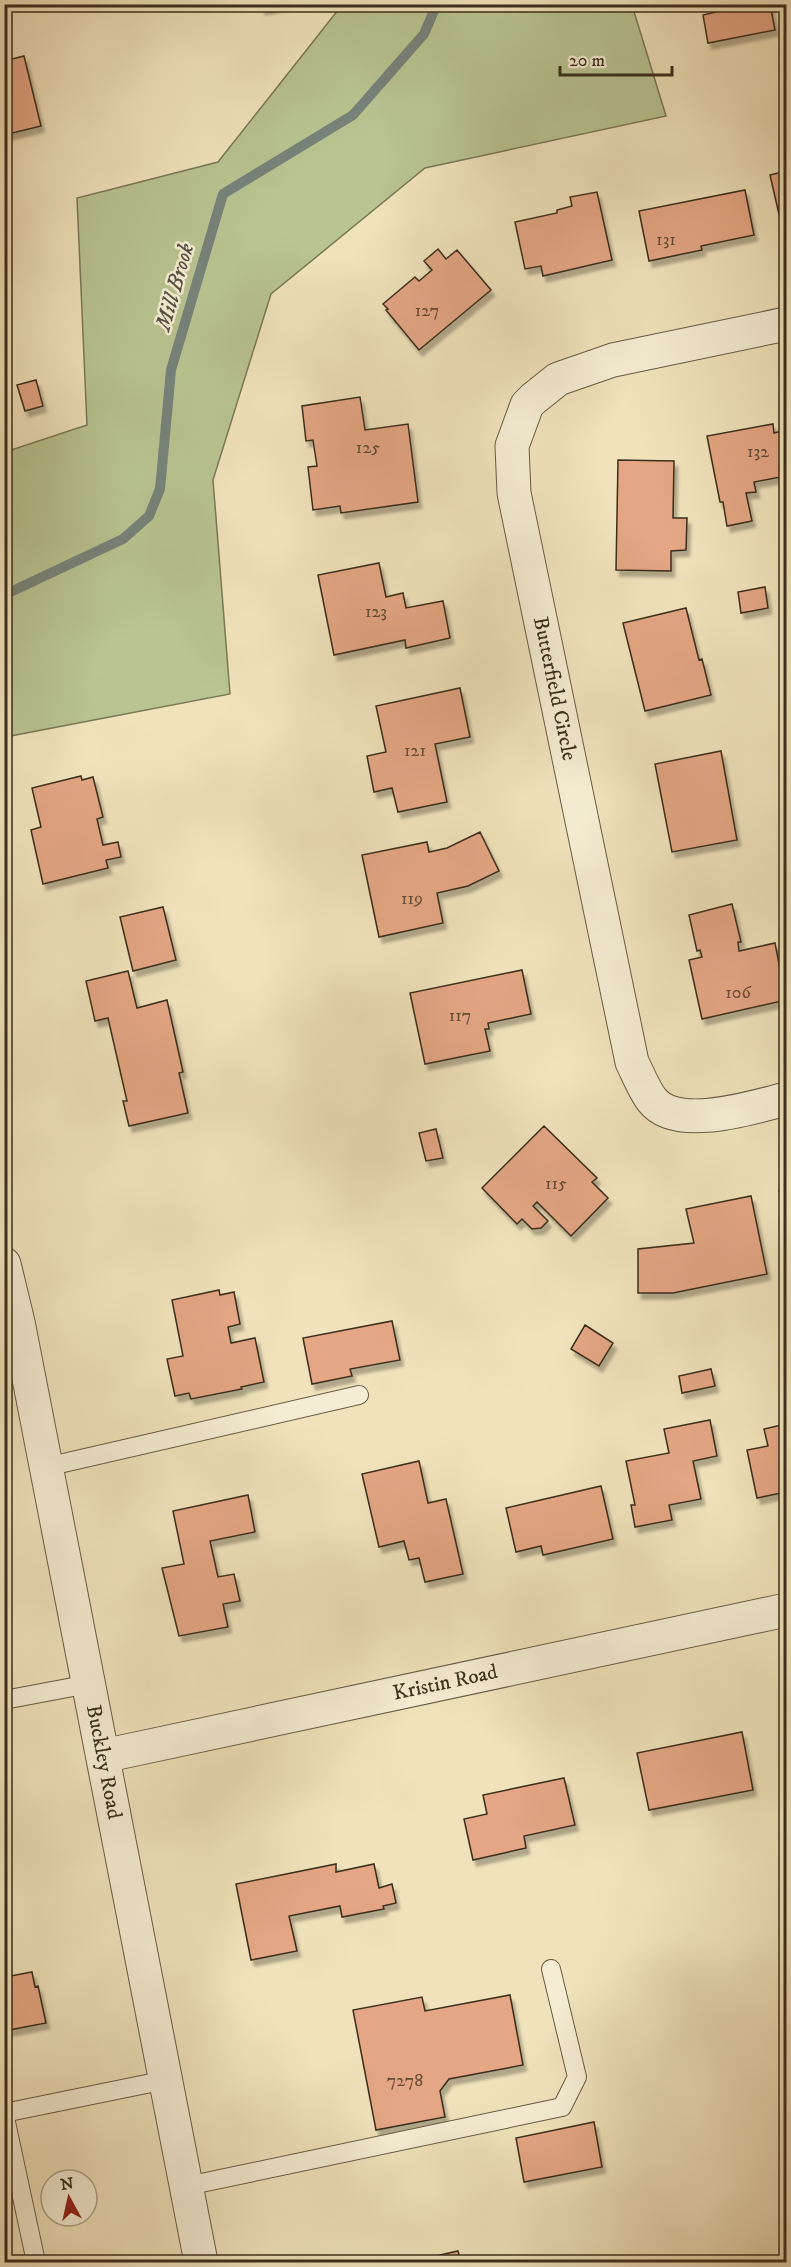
<svg xmlns="http://www.w3.org/2000/svg" width="791" height="2267" font-family="'IM FELL DW Pica',serif">
<defs>
<filter id="shadow"><feDropShadow dx="3.5" dy="6" stdDeviation="1.5" flood-color="#0004"/></filter>
</defs>
<rect width="100%" height="100%" fill="#f0e3bb"/>
<filter id="stains"><feTurbulence type="fractalNoise" baseFrequency=".00333" numOctaves="4"/><feColorMatrix values="0 0 0 0 .2 0 0 0 0 .09 0 0 0 0 .02 0 0 0 .5 -.17"/></filter>
<radialGradient id="worn" r=".72"><stop offset=".6" stop-color="#630" stop-opacity="0"/><stop offset="1" stop-color="#630" stop-opacity=".3"/></radialGradient>
<path fill="#b8c491" stroke="#7a7956" stroke-width="1.5" d="M342,5H632L666,116L425,168L271,294L213,480L230,694L5,737V452L87,425L77,198L218,162Z"/>
<g fill="none" stroke-linecap="round" stroke-linejoin="round">
<path stroke="#77837b" stroke-width="10" d="M4,595L123,539L149,516L160,489L171,370L223,194L353,115L424,34L437,4"/>
</g>
<path fill="#e4a684" stroke="#3b2e1c" stroke-width="1.5" filter="url(#shadow)" d="M261,4H284L262,9Z
M714,4H770L775,30L708,43L703,15L716,12Z
M24,56L41,126L4,135V61Z
M786,171V222L781,223L770,175Z
M745,190L754,235L701,246L702,250L649,261L639,211Z
M597,192L612,260L543,276L541,266L525,269L515,222L557,213V210L572,206L570,197Z
M438,249L446,259L457,250L491,290L419,350L386,310L388,309L383,304L415,277L419,281L432,270L424,261Z
M36,380L43,406L25,411L17,385Z
M360,397L365,430L408,424L418,502L341,513L340,506L313,510L308,467L317,466L313,440L306,441L302,406Z
M773,424L774,433L786,430V476L754,482L756,492L746,493L752,521L727,526L723,502H720L707,436Z
M618,460L674,461L673,518H687L686,550L671,551V571L616,570Z
M379,563L386,597L403,593L406,608L443,601L450,638L406,648L405,640L334,655L318,575Z
M765,587L768,608L741,613L738,592Z
M686,608L699,660L702,659L711,695L645,711L623,623Z
M460,688L470,737L435,744L447,802L398,812L392,788L374,792L367,756L386,752L376,706Z
M721,751L737,840L672,852L655,764Z
M81,776L82,780L93,777L103,817L97,819L103,845L118,842L121,857L106,860L108,868L43,884L31,830L41,827L32,788Z
M480,832L499,871L468,886L437,893L443,923L379,937L362,855L427,842L429,852L447,848Z
M732,904L741,942H738L739,951L775,943L786,1000L702,1019L689,960L702,957L700,950L697,951L689,915Z
M163,907L176,960L133,971L120,917Z
M522,970L531,1014L488,1023L489,1029H485L490,1051L425,1064L410,993Z
M128,971L137,1008L167,1000L183,1072L179,1073L188,1113L129,1126L123,1101H127L108,1018L95,1021L86,981Z
M544,1126L597,1178L592,1182L608,1198L571,1236L537,1202L533,1206L548,1221L541,1228L532,1229L522,1219L517,1224L482,1188Z
M436,1129L443,1158L426,1161L419,1133Z
M786,1186V1203L779,1191Z
M751,1196L767,1274L673,1293H638V1249L694,1243L686,1209Z
M219,1290L220,1295L234,1292L240,1324L228,1327L231,1343L255,1338L264,1382L241,1387L242,1389L191,1399L189,1393L175,1396L167,1359L183,1356L172,1300Z
M392,1321L400,1360L350,1369L352,1376L312,1384L303,1338Z
M585,1325L613,1343L599,1366L571,1349Z
M711,1369L715,1386L682,1393L679,1376Z
M710,1420L717,1456L693,1461L701,1499L669,1505L672,1520L635,1527L631,1505H635L626,1461L669,1453L664,1429Z
M786,1424V1492L757,1498L747,1450L768,1446L764,1429Z
M419,1461L428,1503L446,1499L463,1574L425,1582L419,1558L409,1560L404,1541L379,1547L362,1474Z
M601,1486L613,1539L543,1555L541,1546L516,1552L506,1508Z
M248,1495L255,1532L210,1541L218,1577L234,1574L240,1601L223,1604L228,1627L179,1636L162,1568L184,1564L173,1511Z
M742,1732L753,1790L649,1810L637,1753Z
M564,1778L575,1825L524,1836L526,1848L473,1860L464,1819L487,1814L483,1795Z
M336,1864V1872L374,1864L379,1888L392,1884L396,1903L383,1906L384,1909L342,1917L340,1906L289,1916L297,1951L251,1960L236,1884Z
M9,1969L11,1976L32,1972L35,1987L38,1986L46,2023L4,2031V1970Z
M510,1995L523,2065L449,2079L440,2091L445,2117L376,2130L353,2010L422,1997L425,2011Z
M594,2122L602,2167L524,2182L516,2138Z
M458,2251L461,2262H409Z"/>
<g fill="none" stroke-linecap="round" stroke-linejoin="round">
<g stroke="#685b44" stroke-width="20">
<path id="service" d="M46,1467L359,1395
M4,1700L89,1684
M4,2113L166,2080
M4,2113L36,2262
M187,2186L562,2107L577,2077L551,1969"/>
</g>
<g stroke="#685b44" stroke-width="35">
<g id="minor">
<path id="s1" d="M786,324L613,360L558,379L533,399L527,405L512,446L514,493L632,1062C638,1074 644,1090 652,1100C677,1132 753,1107 786,1099"/>
<path id="s2" d="M103,1756L786,1610"/>
</g>
</g>
<g stroke="#685b44" stroke-width="35">
<g id="tertiary">
<path id="s3" d="M4,1264L18,1322L201,2262"/>
</g>
</g>
<use href="#service" stroke="#f5edd3" stroke-width="18"/>
<use href="#minor" stroke="#f5edd3" stroke-width="33"/>
<use href="#tertiary" stroke="#f5edd3" stroke-width="33"/>
</g>
<g text-anchor="middle" dominant-baseline="central" stroke-width="5" stroke-linejoin="round" paint-order="stroke">
<g font-size="18" fill="#654c36">
<text x="666" y="240">131</text>
<text x="427" y="311">127</text>
<text x="368" y="448">125</text>
<text x="758" y="452">132</text>
<text x="376" y="612">123</text>
<text x="415" y="751">121</text>
<text x="412" y="899">119</text>
<text x="738" y="993">106</text>
<text x="460" y="1016">117</text>
<text x="556" y="1184">115</text>
<text x="405" y="2081">7278</text>
</g>
<g font-size="21" fill="#3b2e1c" stroke="#f5edd3">
<text stroke="none"><textPath href="#s1" startOffset="566">Butterfield Circle</textPath></text>
<text stroke="none"><textPath href="#s2" startOffset="350">Kristin Road</textPath></text>
<text stroke="none"><textPath href="#s3" startOffset="508">Buckley Road</textPath></text>
</g>
<g font-size="22" font-style="italic" fill="#545144" stroke="#f5edd3">
<text transform="translate(175 287) rotate(-74)">Mill Brook</text>
</g>
</g>
<rect width="791" height="2267" fill="none" stroke="#f0e3bb" stroke-width="24"/>
<rect x="6" y="6" width="779" height="2255" fill="none" stroke="#3b2e1c" stroke-width="3"/>
<rect x="12" y="12" width="767" height="2243" fill="none" stroke="#3b2e1c" stroke-width="1.5"/>
<g transform="translate(69 2198) rotate(352)"><circle r="28" fill="#f5edd3" stroke="#aba18a" stroke-width="1.5"/>
<path d="M0-4.5L10 22L0 15L-10 22Z" fill="#8f2418"/>
<text y="-9" font-size="16" font-weight="bold" text-anchor="middle" fill="#3b2e1c">N</text>
</g>
<path d="M560 66v9h112v-9" fill="none" stroke="#3b2e1c" stroke-width="3"/>
<text x="569" y="66" font-size="18" fill="#3b2e1c" stroke="#f5edd3" stroke-width="4.5" paint-order="stroke">20 m</text>
<rect width="100%" height="100%" filter="url(#stains)"/>
<rect width="100%" height="100%" fill="url(#worn)"/>
</svg>
